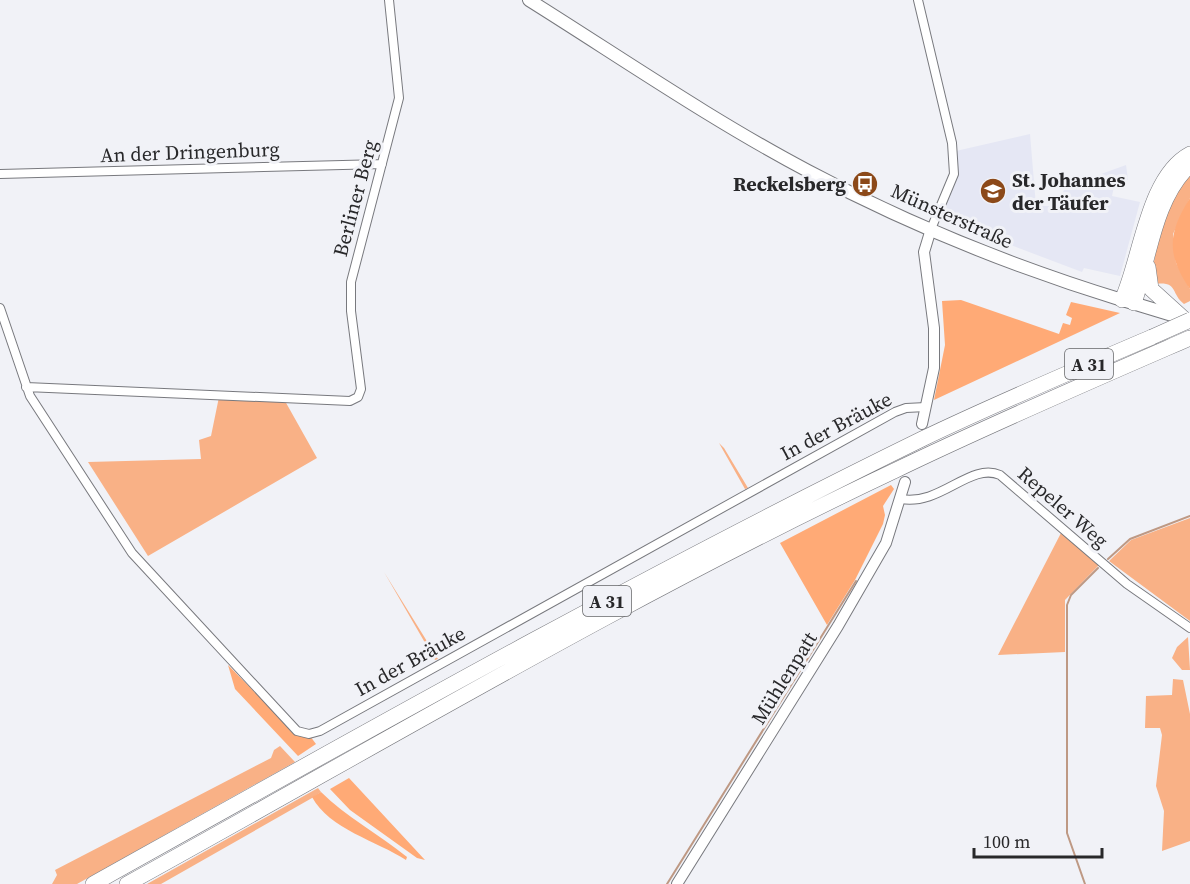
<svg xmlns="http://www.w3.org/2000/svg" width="1190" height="884" font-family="'Source Serif 4',serif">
<rect width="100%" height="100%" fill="#f1f2f7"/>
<path fill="#e5e7f4" d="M1030,134L1036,206H1056L1064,190L1065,181L1090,178L1126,165L1128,180L1115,182L1112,196L1140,202L1120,276L1084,268L1082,272L939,218L958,176L956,151Z"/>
<path fill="#f9b186" d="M1190,171V198L1173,234L1176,263L1190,289V301L1184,304C1170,293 1179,281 1154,284L1152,276C1157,234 1166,206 1190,171Z
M219,397L285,401L317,458L148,556L88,462L201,459L199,440L211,436Z
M719,443L724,448L748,488L745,489Z
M1190,518V621L1109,561L1131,540Z
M1061,533L1099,565L1065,600V652L998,655Z
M384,572L438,659L435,660Z
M1188,637L1190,670H1182L1172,658L1177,647Z
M1173,679L1183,680L1190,714V841L1162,851L1164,811L1156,786L1162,735L1160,728H1145L1146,696L1172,695Z
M280,746L295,762L77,884H52L57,875L55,870L271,758L274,750Z
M318,788L321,792L312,798L161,884H147Z"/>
<path fill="#ffaa76" d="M1190,198V289C1166,254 1168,233 1190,198Z
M961,300L1059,334L1063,323L1070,325L1072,318L1066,315L1071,302L1120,313L934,400L945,345L942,301Z
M891,485L894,489L883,506L885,515L883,524L855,580L827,625L780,543Z
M228,665L291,729L310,736L316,744L298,756L235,689Z
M349,778L425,860L417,858L350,810L330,789Z
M321,792C346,817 379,834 407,857L406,860C377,841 329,829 312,797Z"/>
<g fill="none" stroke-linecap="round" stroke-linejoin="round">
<path stroke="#be9984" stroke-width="2" d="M1108,559L1130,539L1190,516
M667,884L856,581
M1085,884L1067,833V605L1071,595L1098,568"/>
<g stroke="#78797e" stroke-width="10">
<path id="minor" d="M918,0L952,143L954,174L931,229
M0,174L382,164
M0,308L30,396L132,553L297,731L309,734L320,731L895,412L906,408L926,407
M26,387L350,401L358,397L361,389L351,311V282L399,98L389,0
M901,499C941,506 970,462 1000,475L1127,584L1190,628"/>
</g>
<g stroke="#78797e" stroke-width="12">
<path id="tertiary" d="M922,424L934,368V328L924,252L931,229
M677,884L838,626L886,543L905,482"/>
</g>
<g stroke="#78797e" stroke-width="14">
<path id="secondary" d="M529,0C620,57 713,121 808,171C908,224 1014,267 1122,300"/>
</g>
<g stroke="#78797e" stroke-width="14">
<path id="primary" d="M1126,301L1182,318"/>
</g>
<g stroke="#78797e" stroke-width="16">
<path id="motorway" d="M1148,267L1151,289L1183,318
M1122,300C1141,259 1147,177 1190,154
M1134,303C1149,260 1154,198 1190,165
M93,884C367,731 640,577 922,439C997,403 1075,370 1152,337
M127,884C381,744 631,595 894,471C991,424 1091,381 1190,338"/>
</g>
<use href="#minor" stroke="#fff" stroke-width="8"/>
<use href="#tertiary" stroke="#fff" stroke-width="10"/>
<use href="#secondary" stroke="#fff" stroke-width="12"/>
<use href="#primary" stroke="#fff" stroke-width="12"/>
<use href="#motorway" stroke="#fff" stroke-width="15"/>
<g stroke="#78797e" stroke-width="16" stroke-linecap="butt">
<path id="motorway-bridge" d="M1152,337L1190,320"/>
</g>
<use href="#motorway-bridge" stroke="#fff" stroke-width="15"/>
</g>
<defs>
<g id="bus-disc" transform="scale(1.35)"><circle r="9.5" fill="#8c4919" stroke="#f1f2f7"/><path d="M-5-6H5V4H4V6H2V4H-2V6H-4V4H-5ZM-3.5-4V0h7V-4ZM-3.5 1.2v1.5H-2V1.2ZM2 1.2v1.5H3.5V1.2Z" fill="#fff"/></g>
<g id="school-disc" transform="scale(1.35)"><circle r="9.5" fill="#8c4919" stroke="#f1f2f7"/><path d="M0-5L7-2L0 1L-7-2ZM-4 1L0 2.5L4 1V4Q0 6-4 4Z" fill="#fff"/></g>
</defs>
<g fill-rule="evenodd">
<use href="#bus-disc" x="865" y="184"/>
<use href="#school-disc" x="993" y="191"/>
</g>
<g text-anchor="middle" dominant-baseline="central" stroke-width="6" stroke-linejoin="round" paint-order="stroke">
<g fill="#f1f2f7" stroke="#646568" stroke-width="1.5">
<rect x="1065" y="349" width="48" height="30" rx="4.5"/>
<rect x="583" y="586" width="48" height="30" rx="4.5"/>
</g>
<g font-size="18" font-weight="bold" fill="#28282a">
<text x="1089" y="364">A 31</text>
<text x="607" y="601">A 31</text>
</g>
<g font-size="20" fill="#28282a" stroke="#f1f2f7">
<text transform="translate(190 152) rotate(-2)">An der Dringenburg</text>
<text transform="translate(355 198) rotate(-75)">Berliner Berg</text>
<text transform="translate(952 216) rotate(24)">Münsterstraße</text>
<text transform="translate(836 426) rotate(-28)">In der Bräuke</text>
<text transform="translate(1063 507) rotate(41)">Repeler Weg</text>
<text transform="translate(410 661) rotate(-29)">In der Bräuke</text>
<text transform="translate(784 678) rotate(-58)">Mühlenpatt</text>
</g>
<g font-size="20" font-weight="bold" fill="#28282a" stroke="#f1f2f7" text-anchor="start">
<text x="1012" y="180">St. Johannes<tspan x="1012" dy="23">der Täufer</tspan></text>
<text x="846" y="184" text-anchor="end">Reckelsberg</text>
</g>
</g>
<path d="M974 848v9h128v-9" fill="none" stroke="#28282a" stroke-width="3"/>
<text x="983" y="848" font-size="18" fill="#28282a" stroke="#f1f2f7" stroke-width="4.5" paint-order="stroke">100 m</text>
</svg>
